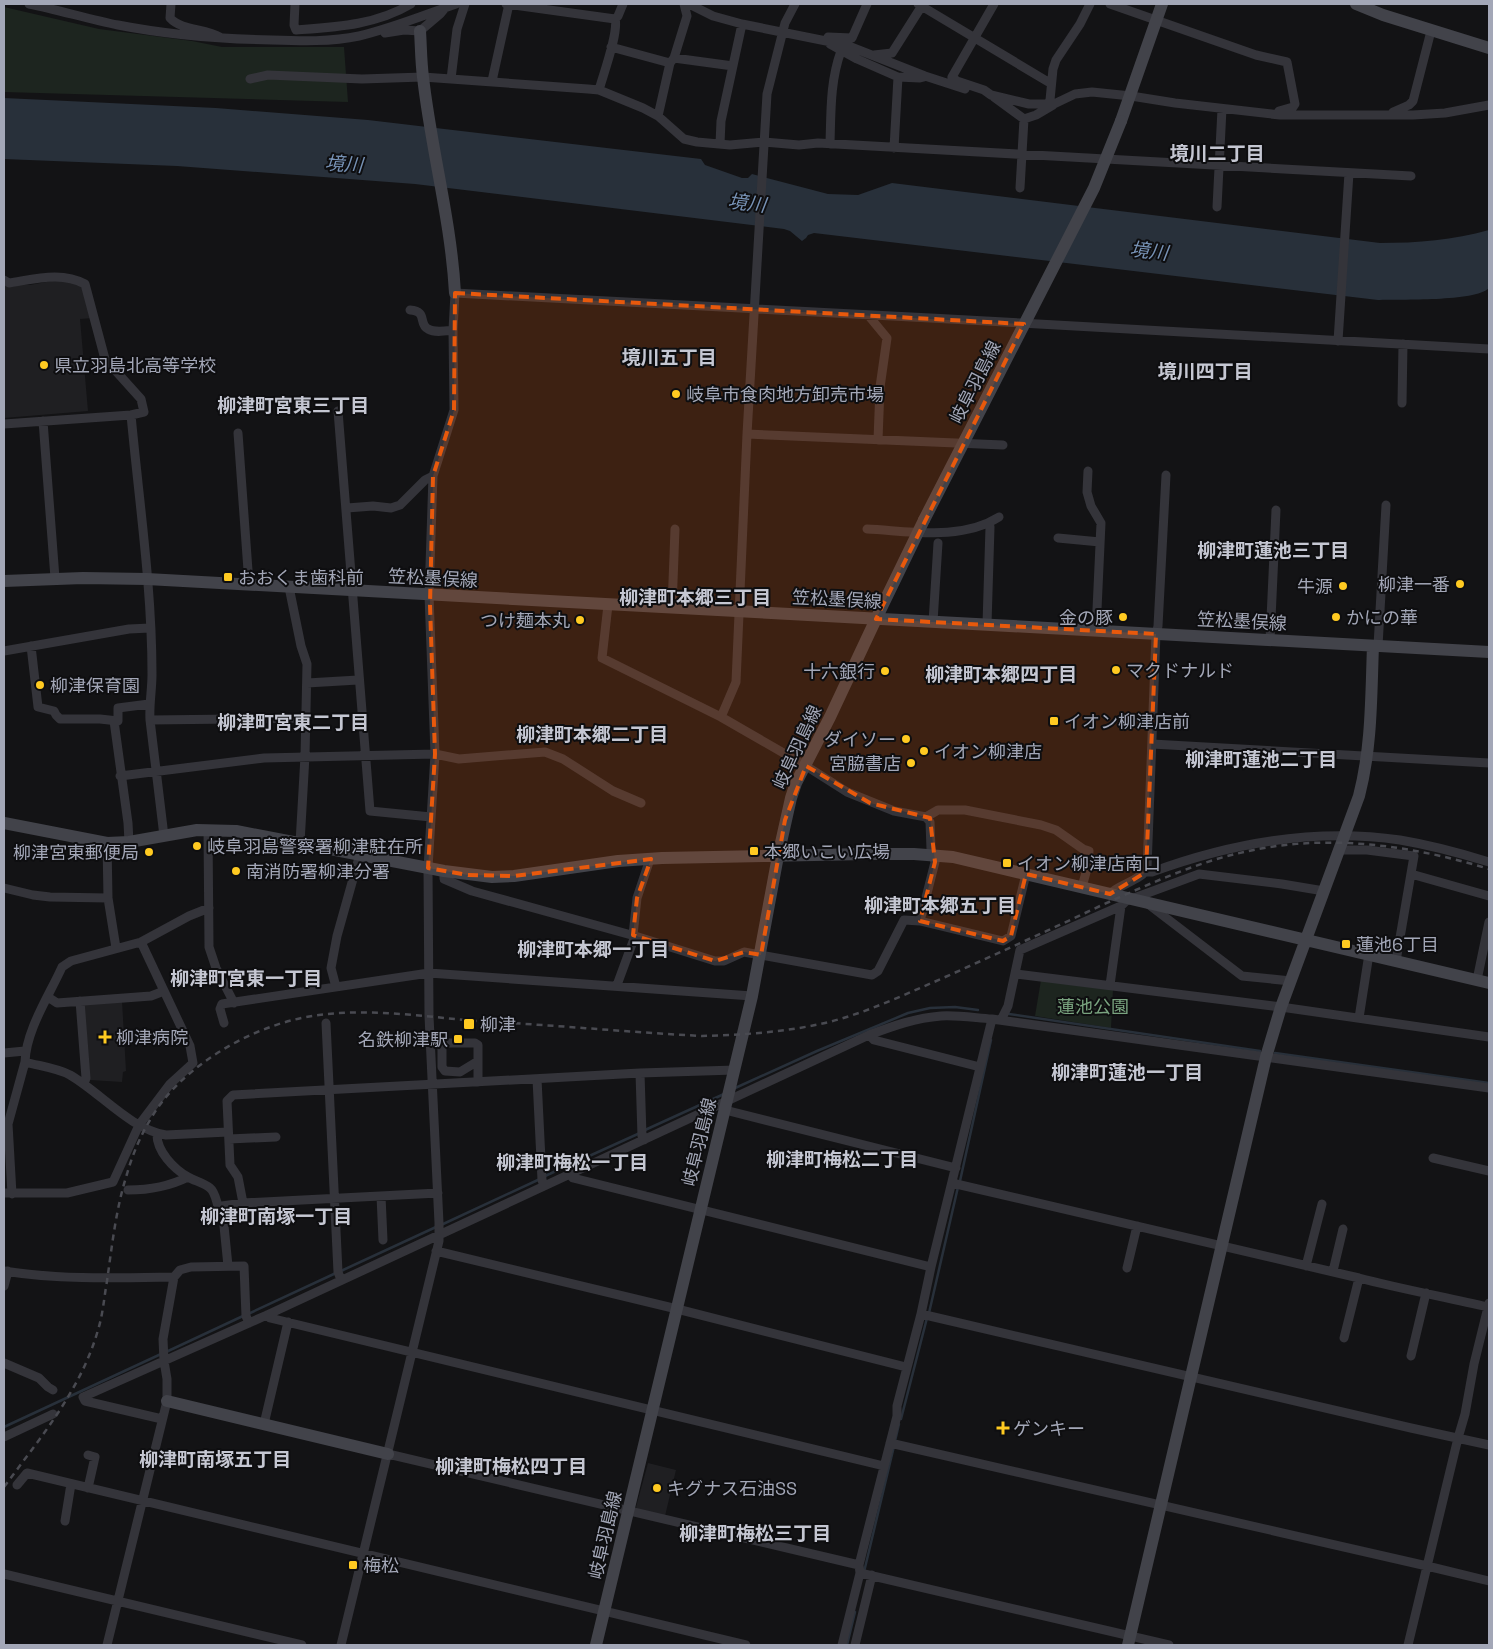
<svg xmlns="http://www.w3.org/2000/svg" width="1493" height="1649" font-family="'Space Grotesk','Noto Sans JP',sans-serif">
<rect width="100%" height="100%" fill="#131315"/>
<path fill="#1f1f22" d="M62,279L81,286L93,318L80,319L88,411L4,418V282L9,284L30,285Z
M122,1001L126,1071L123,1072L122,1082L90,1080L84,1003Z
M648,1463L676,1470L665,1516L638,1510L636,1507Z"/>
<path fill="#1d251f" d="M4,7L99,29L192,41L222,47H344L348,102L4,92Z
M1041,980L1113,989L1111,1028L1035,1016Z"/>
<path fill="#28303a" d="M4,98L216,108L368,120L701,159L705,165L742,178H748L752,174L828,194L858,195L892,183L1380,243C1418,243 1453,240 1489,230V288C1475,302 1400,299 1378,300L814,233L808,235L806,238L802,241L790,231L784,229L415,184L177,166L4,159Z"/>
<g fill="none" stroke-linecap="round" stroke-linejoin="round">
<path stroke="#28303a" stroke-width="2.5" d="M1009,1014L1260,1051
M1275,1053L1489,1083
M733,1089L817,1051L908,1013L930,1008L955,1007L978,1010
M645,1130L724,1094
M545,1176L640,1133
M960,1181L991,1040
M441,1225L540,1179
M341,1271L436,1227
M929,1313L958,1187
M248,1314L336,1273
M166,1352L243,1316
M901,1419L927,1318
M4,1427L161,1354
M895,1441L899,1424
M864,1572L894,1446
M847,1645L855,1612"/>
<path stroke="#34343a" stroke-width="9" d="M29,4C59,10 88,19 118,25C169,35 220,39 272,40C301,41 331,42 359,36C393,28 424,15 456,4
M171,4L170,18C182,31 205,28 220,37
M295,4L294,25L296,30C336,27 376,25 411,4
M506,4L615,19L618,16L623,4
M689,4L713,16L742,24L846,45L925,76L965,89
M918,4L1050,83
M994,4L952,77L957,81L984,90L991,95L1029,104H1054L1075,94L1092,92L1131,96L1175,103L1280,115H1413L1445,113L1489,105
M1110,4L1256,55L1287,62L1295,104L1293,107L1279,111
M385,33L404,30L420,31L440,14L445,8
M828,37L852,38L867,4
M830,44L857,59L898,77L920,78L924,77
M611,47L670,63L658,116
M874,55L892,53L923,4
M674,58L687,16L684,4
M670,63L674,58L733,66
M250,79L268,75L362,79L423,77L588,89L599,90L643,108L658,116L684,139L697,142L730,145L764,142L799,145L818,143L1411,176
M451,79L457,29L465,4
M492,81L509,4
M599,90C603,75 619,32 615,19
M994,97L1024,119L1036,115L1053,105
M1047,105L1050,100L1053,69L1056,60L1080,24L1090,4
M1393,112L1409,105L1413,101L1431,31
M720,144L721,121L742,24
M830,144C831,112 830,81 841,51
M894,148L898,77
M1020,188L1024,119
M1217,207L1222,109
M4,280L9,283C35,279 62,271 85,284L105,359L141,399L144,412L131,415L4,424
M410,310C428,311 418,324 428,329C435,333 445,331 453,330
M868,315L887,338L880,387L878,440
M1338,341L1349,173
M1402,403L1403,344
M338,411L370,811L431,817
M131,415C139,501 152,588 152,674C152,690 149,705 150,720L164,836
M43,421L55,578
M238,433L249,584
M747,434L1003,445
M1088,471L1087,492L1091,506L1101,523L1096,631
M347,508L373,506L391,508L400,505L425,480L433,476
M867,529C910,531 961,541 999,517
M1058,538L1100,542
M289,587L301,646L307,664L305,756L300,843
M608,605L602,658L721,717L806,766L847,792L894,811L926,817L930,822L931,849L935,862L920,921
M672,608L675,529
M933,622L938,543
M987,624L990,527L989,524
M1270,640L1276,510
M31,646L38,707L54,711L56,715L60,719H100L118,721V708L149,704
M1378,646L1386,505
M4,651L129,629L150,628
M307,683L358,680
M721,717L736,682L747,434L767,94L785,23L795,4
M150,720L305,718
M114,721L128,823L129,842
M1152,744L1489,763
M120,776L264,758L435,754L459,759L545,752L563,759L613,791L641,803
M926,817L938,810H965L1041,825L1056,830L1083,849L1089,851L1088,865L1082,887
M208,830L209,947L216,968L234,1003
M107,843L108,898L116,948
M1339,850H1367L1414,856L1396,961
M444,871V879L472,891L635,936L715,961H724L744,952L872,975L878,971L904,920L920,921L1003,941L1011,936L1026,874
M1146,872H1152C1231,843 1316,828 1400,840C1430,845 1460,853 1489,862
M1411,874L1489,896
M4,888L33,895L50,897L108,898
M1110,894C1119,884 1143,880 1147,868L1156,634L1158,626L1166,475
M1148,904L1242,976L1291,981
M633,935L637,898L650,859
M1016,974L1281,1007L1489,1037
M1477,980L1489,922
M617,985L635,936
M1110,985L1121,906
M336,987L331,968L337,936L360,854
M48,997L57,1003L151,996L164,991
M80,1001L86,1078L84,1084
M1359,1018L1369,954
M1001,1020L1008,1006L1020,950L1121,906L1126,901L1199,874L1282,884L1324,891
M224,1023L220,1009L222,1004L429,973L752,996
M326,1023L338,1272L341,1280
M869,1035L874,1040L980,1067
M4,1053L25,1051
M25,1062C39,1066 57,1068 70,1075C101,1093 130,1129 166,1135L228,1132
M640,1073L642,1136L644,1140
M537,1079L542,1180L544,1186
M478,1082V1061L460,1072L445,1071L442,1067V1046L446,1043H475L478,1045V1061
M725,1110L956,1168
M157,1133C156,1151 174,1169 188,1177C195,1181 204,1183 210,1188C215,1192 216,1200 218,1206H222L228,1266
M229,1139L276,1137
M1433,1158L1489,1171
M569,1174L573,1178L931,1267
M952,1183L1359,1278C1401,1289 1445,1297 1488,1307
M128,1190C150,1190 168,1187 188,1177
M4,1193H67L113,1182L139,1125L170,1084L193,1063L190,1046L141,942
M12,1194L8,1124L25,1062C26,1030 49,996 62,967L71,961L141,942L189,916L209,908
M381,1196L383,1240
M243,1203L238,1177L230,1165L227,1101L233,1095L640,1073L735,1070
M222,1206L243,1203L438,1193
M436,1251L677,1309L906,1367
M1306,1266L1322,1204
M1127,1268L1137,1226
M4,1271C61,1280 117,1278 174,1277
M1333,1271L1343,1229
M4,1286L8,1271
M921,1314L1411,1428L1489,1445
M267,1315L270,1318L884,1466
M1344,1338L1359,1278
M1411,1356L1426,1293
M4,1363L39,1378L48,1387L53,1390
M83,1397L267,1315L869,1035C893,1026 915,1018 941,1016C958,1015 976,1018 992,1019L1489,1088
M83,1397L85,1401L162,1419
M264,1424L288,1322
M4,1437L53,1414
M890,1443L1427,1566L1489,1581
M388,1454L859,1565
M17,1485L27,1473L746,1645
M88,1488L95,1457L88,1455
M65,1521L71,1484
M860,1573L1169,1645
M4,1574L302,1645
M107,1645L167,1401V1379L164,1361L163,1339L174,1277L180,1270L191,1267L244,1266L246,1316L249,1323
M341,1645L439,1241V1223L429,1016L428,868L435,754L429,595L433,476L454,410L453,330L455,293C800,310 1144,330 1489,349
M842,1645L860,1573L859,1565L897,1416V1406L921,1314L931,1267L992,1019
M855,1645L872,1575
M1408,1645L1458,1438L1465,1414L1474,1364L1489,1303"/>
<path stroke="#42434a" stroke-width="12" d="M1356,4L1383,15L1489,48
M420,31C421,46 421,62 423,77C431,149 451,220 455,293
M1121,121L1162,4
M4,581L83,578L147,579L1489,652
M4,823L107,843L129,842L197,830L236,831L444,871L492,877L514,876L618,861L662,858L867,854H914L953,857L1489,983
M167,1401L388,1454
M596,1645L752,996L778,856L791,798L796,783L830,717L876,619L924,520
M1128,1645L1266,1057L1281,1007L1359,796C1372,746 1371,696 1373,646"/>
<path stroke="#494a51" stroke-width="2.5" stroke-dasharray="6 5" stroke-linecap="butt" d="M4,1487C40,1438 81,1390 98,1330C103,1314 104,1298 107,1281C112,1246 116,1208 127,1174C134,1149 146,1123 162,1102C197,1057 262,1022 319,1015C372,1008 426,1017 478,1021C553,1025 627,1032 702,1036C743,1035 785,1032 825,1023C863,1014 899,997 934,982C990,957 1045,932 1100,906C1147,885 1194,863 1244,852C1325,833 1411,845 1489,869"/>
<path stroke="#42434a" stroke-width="12" d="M924,520L1094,188L1121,121"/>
</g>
<path fill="#e8590c" fill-opacity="0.2" stroke="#e8590c" stroke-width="4" stroke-dasharray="10 6" stroke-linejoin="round" d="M455,293L1024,324L876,619L1156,634L1146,872L1110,894L1026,874L1011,936L1003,941L920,921L935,862L930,818L870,803L806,766L785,820L761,955L744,952L715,961L633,935L637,898L651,859L514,876L468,875L428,868L435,754L430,605L433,476L454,410Z"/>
<g fill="#ffca21" stroke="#0e0e10" stroke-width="2">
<circle cx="44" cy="365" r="5"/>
<circle cx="676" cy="394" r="5"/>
<rect x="223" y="572" width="10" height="10" rx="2.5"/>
<circle cx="1460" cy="584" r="5"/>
<circle cx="1343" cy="586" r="5"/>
<circle cx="1123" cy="617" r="5"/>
<circle cx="1336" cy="617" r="5"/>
<circle cx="580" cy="620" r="5"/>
<circle cx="1116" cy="670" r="5"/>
<circle cx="885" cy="671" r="5"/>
<circle cx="40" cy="685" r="5"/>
<rect x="1049" y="716" width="10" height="10" rx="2.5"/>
<circle cx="906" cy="739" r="5"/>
<circle cx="924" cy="751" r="5"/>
<circle cx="911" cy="763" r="5"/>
<circle cx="197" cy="846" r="5"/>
<rect x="749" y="846" width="10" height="10" rx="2.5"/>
<circle cx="149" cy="852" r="5"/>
<rect x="1002" y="858" width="10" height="10" rx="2.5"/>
<circle cx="236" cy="871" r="5"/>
<rect x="1341" y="939" width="10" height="10" rx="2.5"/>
<rect x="463" y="1018" width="12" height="12" rx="2.5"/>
<path d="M102.5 1029.5h5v5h5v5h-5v5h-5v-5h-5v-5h5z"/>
<rect x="453" y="1034" width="10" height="10" rx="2.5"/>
<path d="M1000.5 1420.5h5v5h5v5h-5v5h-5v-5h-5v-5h5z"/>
<circle cx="657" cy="1488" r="5"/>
<rect x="348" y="1560" width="10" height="10" rx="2.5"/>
</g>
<g text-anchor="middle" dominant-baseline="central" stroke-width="4" stroke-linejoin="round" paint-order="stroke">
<g font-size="18" fill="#a3a7b7" stroke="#0e0e10" text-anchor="start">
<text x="54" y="365">県立羽島北高等学校</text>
<text x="686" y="394">岐阜市食肉地方卸売市場</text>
<text x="238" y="577">おおくま歯科前</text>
<text x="1450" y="584" text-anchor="end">柳津一番</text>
<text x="1333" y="586" text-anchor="end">牛源</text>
<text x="1113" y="617" text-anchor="end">金の豚</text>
<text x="1346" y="617">かにの華</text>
<text x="570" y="620" text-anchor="end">つけ麺本丸</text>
<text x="1126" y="670">マクドナルド</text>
<text x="875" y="671" text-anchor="end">十六銀行</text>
<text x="50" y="685">柳津保育園</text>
<text x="1064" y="721">イオン柳津店前</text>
<text x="896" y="739" text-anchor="end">ダイソー</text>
<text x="934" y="751">イオン柳津店</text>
<text x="901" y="763" text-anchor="end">宮脇書店</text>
<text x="207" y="846">岐阜羽島警察署柳津駐在所</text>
<text x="764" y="851">本郷いこい広場</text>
<text x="139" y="852" text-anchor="end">柳津宮東郵便局</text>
<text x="1017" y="863">イオン柳津店南口</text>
<text x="246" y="871">南消防署柳津分署</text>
<text x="1356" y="944">蓮池6丁目</text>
<text x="480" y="1024">柳津</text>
<text x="116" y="1037">柳津病院</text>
<text x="448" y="1039" text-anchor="end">名鉄柳津駅</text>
<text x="1013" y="1428">ゲンキー</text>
<text x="667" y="1488">キグナス石油SS</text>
<text x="363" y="1565">梅松</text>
</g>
<g font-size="18" fill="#a3a7b7" stroke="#0e0e10">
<text transform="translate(975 382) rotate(-63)">岐阜羽島線</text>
<text transform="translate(433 578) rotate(3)">笠松墨俣線</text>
<text transform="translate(837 599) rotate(3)">笠松墨俣線</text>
<text transform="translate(1242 621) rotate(3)">笠松墨俣線</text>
<text transform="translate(797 747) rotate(-65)">岐阜羽島線</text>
<text transform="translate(699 1142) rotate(-76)">岐阜羽島線</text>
<text transform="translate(605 1535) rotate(-77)">岐阜羽島線</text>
</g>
<g font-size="18" fill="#79a37f" stroke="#0e0e10">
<text x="1093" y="1006">蓮池公園</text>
</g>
<g font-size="19" font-weight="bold" fill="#c5c7d2" stroke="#0e0e10">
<text x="1217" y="153">境川二丁目</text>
<text x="669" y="357">境川五丁目</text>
<text x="1205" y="371">境川四丁目</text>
<text x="293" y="405">柳津町宮東三丁目</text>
<text x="1273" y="550">柳津町蓮池三丁目</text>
<text x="695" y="597">柳津町本郷三丁目</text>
<text x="1001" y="674">柳津町本郷四丁目</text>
<text x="293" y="722">柳津町宮東二丁目</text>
<text x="592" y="734">柳津町本郷二丁目</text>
<text x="1261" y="759">柳津町蓮池二丁目</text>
<text x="940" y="905">柳津町本郷五丁目</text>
<text x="593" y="949">柳津町本郷一丁目</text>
<text x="246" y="978">柳津町宮東一丁目</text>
<text x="1127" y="1072">柳津町蓮池一丁目</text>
<text x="842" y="1159">柳津町梅松二丁目</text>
<text x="572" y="1162">柳津町梅松一丁目</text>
<text x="276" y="1216">柳津町南塚一丁目</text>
<text x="215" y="1459">柳津町南塚五丁目</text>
<text x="511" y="1466">柳津町梅松四丁目</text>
<text x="755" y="1533">柳津町梅松三丁目</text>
</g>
<g font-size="19" font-style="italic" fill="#7792b5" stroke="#0e0e10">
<text transform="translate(344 164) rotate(4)">境川</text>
<text transform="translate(747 203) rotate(7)">境川</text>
<text transform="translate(1149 251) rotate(7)">境川</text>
</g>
</g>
<rect width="1493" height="1649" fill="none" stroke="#a3a7b7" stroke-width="10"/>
</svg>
